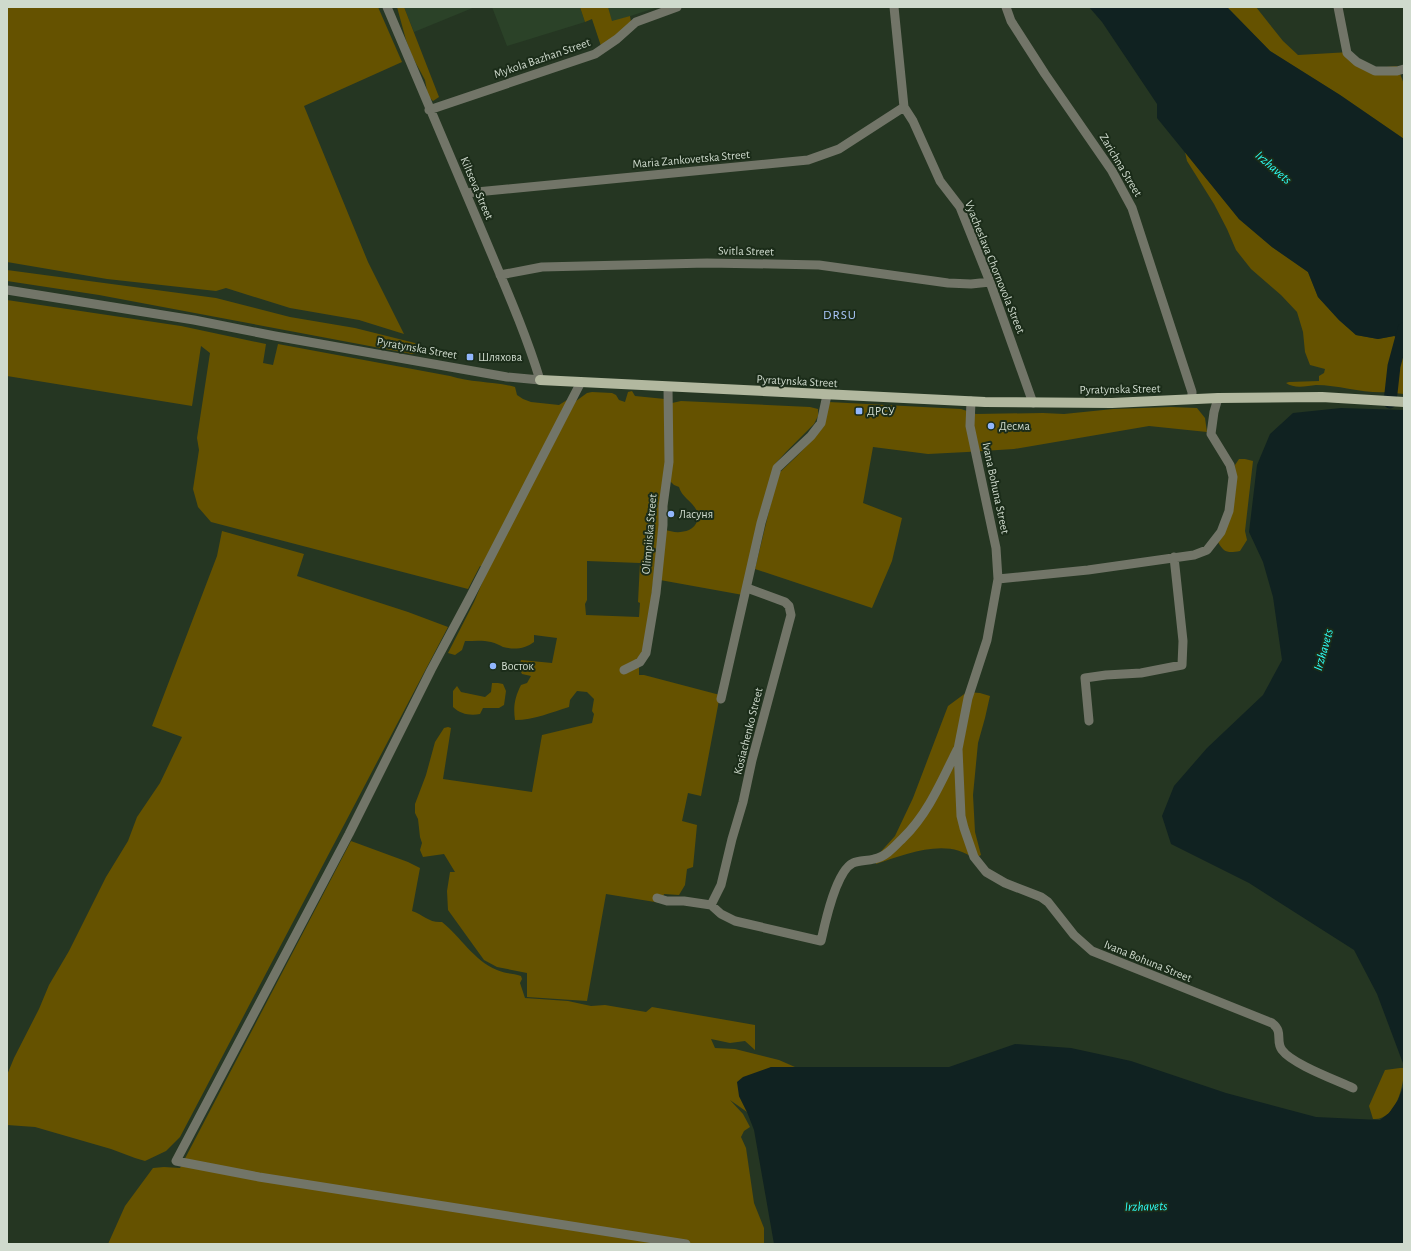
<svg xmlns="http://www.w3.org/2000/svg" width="1411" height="1251" font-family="'Alegreya Sans',sans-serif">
<rect width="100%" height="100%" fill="#253622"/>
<path fill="#2b4228" d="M404,7H475L414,32Z
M492,7H580L585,22L507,46Z
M608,7H658L612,22Z"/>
<path fill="#655200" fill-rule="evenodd" d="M7,7H378L402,62L304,106L368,262L404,334L359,320L290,308L226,288L216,291L107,279L7,262Z
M397,7H404L439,97L433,101L428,96L425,80L412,56L406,40Z
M580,7H608L612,21L630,16L631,22L613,38L601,46L592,19L585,22Z
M1227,7H1256L1283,41L1298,55L1350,52L1358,60L1376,68L1397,66L1404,84V139L1340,95L1270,51Z
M1185,152L1239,219L1272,247L1308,272L1318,297L1339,320L1356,335L1378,339L1394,336L1404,339V394L1394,393L1396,375L1392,371L1388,392C1364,394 1340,385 1316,385C1307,386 1294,389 1286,383L1289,382L1319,381V376L1324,373L1325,369L1310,365L1305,352L1303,332L1297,312L1281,295L1251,269L1236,250L1227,229L1214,204L1187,161Z
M7,270L216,298L290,317L355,328L415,343L420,352L412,354L99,295L7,281Z
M7,300L181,326L266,344L263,363L273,365L278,344L450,376C471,383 493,381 515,387L517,395L523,399L531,402L559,405L567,400L576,401L587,393L592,392L612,393L616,395L619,400L625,402L628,392L632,391L635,396L665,399L669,443L645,652L639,661V675H644L720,695L701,796L688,793L682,821L697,825L693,867L687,869L685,885L679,895L664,894L661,903L606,894L587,1001L527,997V973L497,967L484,960L448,910L447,891L450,872H455L444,854L423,857L420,850L422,843L420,837L418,819L415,813V804L426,775L435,742L444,728L448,727L451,728L443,779L532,792L542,735L592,723L594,714L592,711L594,699L587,692L577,691L570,700L569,707C552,712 534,720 515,720C513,706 515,697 521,685L527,683L531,676L522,674L519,668L521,660L552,663L557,638L534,635V642C525,649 514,650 503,647C499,645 496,643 491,642C483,640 474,641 465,641L462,650L455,655L448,653L474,602L488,569L480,566L468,589L211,522L198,507L193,489L199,450L197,438L210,353L201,346L192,406L7,376ZM587,561L640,563L638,602L640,603L639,617L586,615L585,604L587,600Z
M681,401L810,407L818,409V416L814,424L786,452L775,464L743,595L660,580L664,529C673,533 681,533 689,530C693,528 696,525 697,521C702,505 682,500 679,487L674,485L669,480L672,403Z
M829,402L961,409L976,414L1043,413L1064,414L1113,409L1171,407L1197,408L1205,418L1207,432L1149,426L1014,449L967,452L928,454L873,447L863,503L902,518L892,561L872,608L755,569L778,474L797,456L813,439Z
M1239,459H1245L1253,461L1245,531L1247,540L1240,551C1228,553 1224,553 1218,542L1236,489L1235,465Z
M222,531L304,554L297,576L408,612L448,627L180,1137L166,1151L145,1161L135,1158L111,1149L35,1127L7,1125V1075L14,1058L39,1009L49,985L69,951L106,877L128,841L137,817L160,783L182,737L152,726L217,556Z
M492,683H498L503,684L506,691L504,705L499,708H483L480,714C470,716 460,714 453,707V691L457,686L461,692L485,697L491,692Z
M967,692L980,693L990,696L985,718L978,743L973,795L975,832L981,855L974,859C948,837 906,854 876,864V857L895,836L913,798L948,706Z
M351,841L408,862L420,868L412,911C424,915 429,923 442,922C461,937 473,960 497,970C505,974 513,973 521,976L522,979L520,983L525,998L568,1001L591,1006L605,1005L646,1012L652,1007L755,1025V1050L745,1041L730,1043L711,1039L715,1048L735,1049L779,1060L795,1067H771L739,1096L747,1112L730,1100L743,1114L750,1127L744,1131L741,1137L746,1148L754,1203L764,1228V1244H108L125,1206L153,1168L164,1167L180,1168Z
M1400,1068H1404C1404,1086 1396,1121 1373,1119L1369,1106L1385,1070Z"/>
<path fill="#102221" d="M1089,7H1227L1270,51L1340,95L1404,139V339L1394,336L1378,339L1356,335L1339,320L1318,297L1308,272L1272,247L1239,219L1157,118V104L1102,22Z
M1341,408L1404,410V1066L1377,994L1354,950L1249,883L1171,844L1162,816L1174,786L1207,748L1263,695L1282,660L1273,597L1263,562L1249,532L1257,465L1270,434L1293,413Z
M1015,1044L1071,1048L1131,1061L1226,1093L1316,1117L1380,1120L1389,1113L1398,1100L1403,1087L1404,1074V1244H774L754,1130L747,1112L739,1096L737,1082L743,1077L771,1067H949Z"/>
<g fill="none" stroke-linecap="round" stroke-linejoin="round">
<path stroke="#102221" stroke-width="13" d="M1390,402L1394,366L1404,329"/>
<path stroke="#727568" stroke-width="9" d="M894,7L904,107L913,121L940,181L960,207L990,282L1033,403
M1006,7L1011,21L1045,74L1112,171L1132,208L1192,392V399
M1338,7L1347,53L1357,62L1375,71H1397L1404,69
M429,110L595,54L617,39L636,22L677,7
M466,193L808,160L839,149L904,107
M500,275L542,267L707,263L772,264L819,265L948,283L971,284L990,282
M7,290L194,320L275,336L439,365L507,377L540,380C525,331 504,284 484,236C452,160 419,84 387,7
M581,382L470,597L431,670L349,834L176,1161L259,1177L686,1244
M971,401L970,426L996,548L998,579L987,640L968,698L958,749L961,816L964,828L974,857L986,872L1005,883L1041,897L1048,902L1074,935L1092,951L1272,1023C1284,1032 1275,1041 1282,1050C1292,1064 1336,1080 1353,1088
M998,579L1088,570L1194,555L1207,550L1221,532L1229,511L1233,477L1230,465L1211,434L1214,412L1218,398
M624,670L640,662L646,653L656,593L663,525V506L669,462L668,388
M721,699L761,523L777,468L811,436L821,423L827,395
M1089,721L1085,678L1106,675L1141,673L1182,665L1183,641L1174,557
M657,898L667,901H684L711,905L721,914L735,921L821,941C825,923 836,871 853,863C859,860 867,861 874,859C886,857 895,846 903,838C928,814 942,780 957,750
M711,905L721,885L732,839L743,802L752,760L791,615L789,606L785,602L747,588"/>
<path stroke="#b2b89f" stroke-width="10" d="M540,380L985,402L1112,403L1218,398L1322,397L1404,402"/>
</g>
<g fill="#92b7fd" stroke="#1b2c19" stroke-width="1.5">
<rect x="466" y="353" width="8" height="8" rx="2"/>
<rect x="855" y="407" width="8" height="8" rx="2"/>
<circle cx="991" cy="426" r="4"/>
<circle cx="671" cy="514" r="4"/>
<circle cx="493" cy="666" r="4"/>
</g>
<g text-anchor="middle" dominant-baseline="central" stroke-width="4" stroke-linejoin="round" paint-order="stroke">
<g font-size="12" fill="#cfdacd" stroke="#1b2c19">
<text transform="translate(542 58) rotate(-19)">Mykola Bazhan Street</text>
<text transform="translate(691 159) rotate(-5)">Maria Zankovetska Street</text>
<text transform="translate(1121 165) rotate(59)">Zarichna Street</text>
<text transform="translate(477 188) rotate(67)">Kiltseva Street</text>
<text transform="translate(746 251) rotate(1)">Svitla Street</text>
<text transform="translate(995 267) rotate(68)">Vyacheslava Chornovola Street</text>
<text transform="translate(417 348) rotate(10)">Pyratynska Street</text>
<text transform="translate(797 381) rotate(3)">Pyratynska Street</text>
<text transform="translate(1120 389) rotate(-1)">Pyratynska Street</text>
<text transform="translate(996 488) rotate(78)">Ivana Bohuna Street</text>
<text transform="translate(649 534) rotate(-85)">Olimpiiska Street</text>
<text transform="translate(748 731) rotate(-76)">Kosiachenko Street</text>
<text transform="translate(1148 961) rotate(22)">Ivana Bohuna Street</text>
</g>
<g font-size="12" fill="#cfdacd" stroke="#1b2c19" text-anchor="start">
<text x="478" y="357">Шляхова</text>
<text x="867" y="411">ДРСУ</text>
<text x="999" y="426">Десма</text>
<text x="679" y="514">Ласуня</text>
<text x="501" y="666">Восток</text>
</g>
<g font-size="13" font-style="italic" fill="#2efef5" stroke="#1b2c19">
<text transform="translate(1273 168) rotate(41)">Irzhavets</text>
<text transform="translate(1324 650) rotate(-74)">Irzhavets</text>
<text transform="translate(1146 1207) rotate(-1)">Irzhavets</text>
</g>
<g font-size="13" letter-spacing="1" fill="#abc8fc" stroke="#1b2c19">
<text x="840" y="315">DRSU</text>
</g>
</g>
<rect width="1411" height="1251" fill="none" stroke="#cfdacd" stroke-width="16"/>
</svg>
